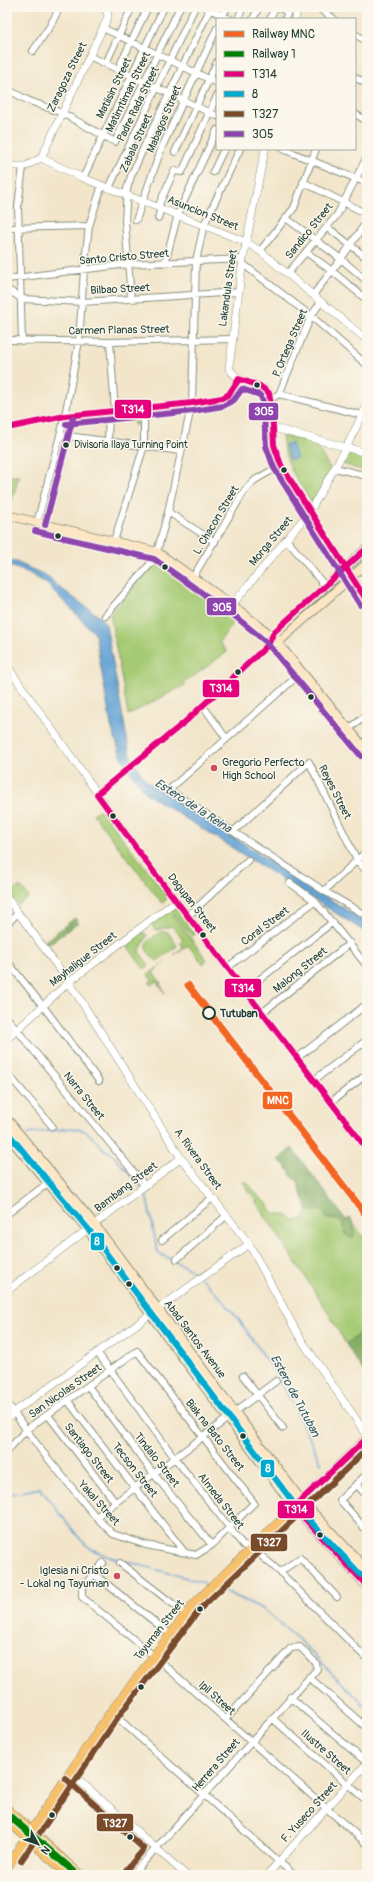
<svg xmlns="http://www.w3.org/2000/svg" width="374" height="1882" font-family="Pangolin,sans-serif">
<rect width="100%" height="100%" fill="#fbf7ec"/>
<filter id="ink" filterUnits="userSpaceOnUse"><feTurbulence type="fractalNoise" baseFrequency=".025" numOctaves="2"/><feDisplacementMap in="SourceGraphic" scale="8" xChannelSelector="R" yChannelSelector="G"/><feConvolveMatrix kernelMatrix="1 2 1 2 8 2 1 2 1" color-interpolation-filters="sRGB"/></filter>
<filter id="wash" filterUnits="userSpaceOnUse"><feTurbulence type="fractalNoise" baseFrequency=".012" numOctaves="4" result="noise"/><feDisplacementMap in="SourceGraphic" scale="16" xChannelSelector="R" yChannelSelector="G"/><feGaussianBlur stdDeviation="0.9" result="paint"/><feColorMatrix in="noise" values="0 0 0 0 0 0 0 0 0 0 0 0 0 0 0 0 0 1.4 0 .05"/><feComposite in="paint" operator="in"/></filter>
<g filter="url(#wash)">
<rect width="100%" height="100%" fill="#f2e5ca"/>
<path fill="#a6ca73" stroke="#628454" d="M134,412H142V425H134Z
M282,436L314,442L331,470L312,503C296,479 285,464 282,436Z
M349,451L367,456V472L343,464Z
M7,476H19L9,510L7,509Z
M367,550V559L353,572L349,566Z
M159,559L238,617L219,642L227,652L184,683L185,685L128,715L110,614Z
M344,571L348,576L285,635L281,634V630Z
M98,810H101L167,896L166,900L162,903L93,814Z
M20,886L29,897L18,905L9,894Z
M174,907H177L196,933L192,936L174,914L173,915L207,960L203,964L188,945L174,955L182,948L180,942L183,939L172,926L157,930L153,928V923Z
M162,931L168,932L177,946L157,961C153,959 151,955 148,952C141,942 155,937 162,931Z
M141,932L145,933L147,936L139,952L149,965L144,969L126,944Z
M166,961L153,972L161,983L160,984L165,993L156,981L151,985L149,983L152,980L148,975Z
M246,1181L260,1198L267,1203C272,1215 272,1212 284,1215C288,1215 292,1219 296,1221L305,1217L307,1209L324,1210L329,1219H338L342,1221L344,1230L354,1234L353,1227L355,1226L367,1242V1326L366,1325L356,1337L346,1344L321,1301L243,1182Z"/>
<path fill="#84ae65" stroke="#52764c" d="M75,918L79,924L77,923L48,945L45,941Z
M292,1148L346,1220L350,1218L355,1226L353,1227L354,1235L352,1239L345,1234L344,1224L340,1220L326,1218L324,1210L315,1211L307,1209C306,1198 297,1192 299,1182L292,1177L286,1166L278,1160Z
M365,1324L367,1326V1369L363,1371L346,1344L356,1337Z"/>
<path fill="#62a1d4" stroke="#406f84" d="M292,443L297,458L290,460L285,445Z
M7,558L45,575L59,587L100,617L106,625L130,755L144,778L154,786L367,923V933L147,794L138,783L122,759L111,726L95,634L47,584L29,573L7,565Z"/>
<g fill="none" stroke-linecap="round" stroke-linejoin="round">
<path stroke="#62a1d4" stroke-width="1.5" d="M27,1134L72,1128L86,1131L106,1151L110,1152L140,1186
M143,1189L146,1194L158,1253L186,1267L200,1277
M202,1279L221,1298L239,1320L273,1369L295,1408L321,1463
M7,1495L40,1488L80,1539L91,1549L107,1556L205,1583
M220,1589L263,1609L298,1639L367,1708"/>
</g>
</g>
<g filter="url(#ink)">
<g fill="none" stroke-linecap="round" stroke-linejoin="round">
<g stroke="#88917f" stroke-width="8">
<path id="minor" d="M205,7L230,19
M278,7L288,12L285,19
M317,7L334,19
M222,18L227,7
M238,19L243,7
M253,19L259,7
M270,19L275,7
M103,28L217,83
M355,34L367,42
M33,51L50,26L60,7
M89,56L217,116
M106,63L132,7
M118,69L148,7
M355,78L367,83
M7,89L27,100L62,113L115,142L180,7
M355,114L367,121
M283,149L367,183
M175,152L217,62
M213,172L224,149
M83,178L164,7
M303,182L367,214
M109,188L195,7
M158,207L174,171L182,172L217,96
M158,218L161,208
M286,218L341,259L367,281
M136,220L162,147L217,28
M327,227L367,258
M7,228L89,226
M260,251L294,208L316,149
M306,252L332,271L367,300
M165,263L178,214L217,130
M243,264L311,316L367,365
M288,273L337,215L367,157
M7,279L128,264L243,259
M7,289L22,299L82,302L238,292
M313,295L341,259L367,221
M131,299L125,221L127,189L131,176L149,136L211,7
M7,340L110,342L232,339
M22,341L18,206L23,167
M110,342L115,411
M279,394L362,415
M271,399L279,394L282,387L311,316L321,302
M7,428L65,416L192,403L222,398L229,394L239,379
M60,435L181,451
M108,441L109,412
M335,468L367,476
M168,512L215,542
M37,523L65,416L79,341L84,270L89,226L102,185
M286,539L325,586
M114,541L144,446V408
M193,577L245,490L255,480L281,465
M105,616L152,562L157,552L168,512L192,403L196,261L204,225L240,149
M302,672L169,790L324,891L367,916
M203,706L226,738
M349,729L367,715
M234,831L309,762L357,860L367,872
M290,883L315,901L367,966
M324,891L367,851
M189,915L248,860
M7,924L18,913
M7,961L46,1010L99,1081
M228,967L315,901
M246,990L333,922
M263,1012L350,943
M7,1018L145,1186
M297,1058L367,1004
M7,1073L52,1126
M314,1080L367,1040
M331,1102L367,1074
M7,1214L48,1183
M162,1240L212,1198
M177,1259L226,1216
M97,1352L174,1457L243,1545L257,1552L280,1572L367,1659
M243,1376L283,1428
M88,1386L153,1473L212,1545
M68,1401L185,1553
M7,1403L41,1450L96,1517L113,1534L146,1545L196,1555L212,1545L254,1503L137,1351L27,1429L7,1451
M236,1411L276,1381
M48,1415L115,1502
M367,1474L340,1500L367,1531
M356,1484L367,1496
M96,1517L228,1418
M103,1563L82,1588V1597L154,1656L367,1844
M120,1563L186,1614
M280,1572L300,1558L337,1597
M94,1574L170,1634
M309,1677L367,1728
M290,1697L367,1763
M111,1712L294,1875
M272,1718L367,1801
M132,1875L317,1669L316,1663L300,1647L291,1648L226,1719"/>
</g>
<g stroke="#88917f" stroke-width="8">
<path id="tertiary" d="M295,19L298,7
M265,149L243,259L229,368C239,386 258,379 269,393L272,410L274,445L281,465L345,568
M41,158L108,17L107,11L101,7
M7,166H26L41,158L83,178L246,242L260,251L367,340
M274,428L367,453
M232,605L310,511L346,448L367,405
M7,666L147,863L367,1149
M97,794L186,721L268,645L277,642
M7,898L69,982L181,1158L249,1244L300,1338L367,1435
M7,1039L69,982L176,901
M7,1291L181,1158
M7,1419L14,1412L249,1244
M70,1772L186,1875
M267,1875L367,1763"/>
</g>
<g stroke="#88917f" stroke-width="10">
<path id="secondary" d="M7,515L157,552L232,605L272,636L367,751
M349,574L367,601
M272,636L367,548
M277,642L283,638L367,563
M7,1119L95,1225L301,1500L367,1570
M7,1135L88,1230L294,1507L367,1586"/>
</g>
<g stroke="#88917f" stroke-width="10">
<path id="primary" d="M7,1809L80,1875
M7,1820L69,1875
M7,1867L111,1712L195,1603L367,1438"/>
</g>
<use href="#minor" stroke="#fff" stroke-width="6"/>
<use href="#tertiary" stroke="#fff" stroke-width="7"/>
<use href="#secondary" stroke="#fce6c4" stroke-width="8"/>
<use href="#primary" stroke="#f7c06c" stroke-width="9"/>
<g stroke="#fbf7ec" stroke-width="9">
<path id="bus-1" d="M7,428L65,416L192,403L222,398L229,394L239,379L260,386L269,393L272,410L274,445L281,465L367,601
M367,548L274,632L268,645L186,721L97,794L147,863L367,1149
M367,1438L294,1507L367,1586"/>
</g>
<g stroke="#fbf7ec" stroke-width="9">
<path id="bus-2" d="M7,1132L89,1230L295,1505L361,1575"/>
</g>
<g stroke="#fbf7ec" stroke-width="9">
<path id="bus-3" d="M65,1778L144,1849L126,1870
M21,1861L118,1717L201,1608L367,1449"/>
</g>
<g stroke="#fbf7ec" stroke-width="9">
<path id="bus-4" d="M66,424L193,411L223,406L234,400L242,389L260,395L263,401L266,446L274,468L360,605
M45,525L73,418
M35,531L154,559L236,617L266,642L361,756"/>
</g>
<use href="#bus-1" stroke="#e5007d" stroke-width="6"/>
<use href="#bus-2" stroke="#00a9ce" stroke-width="6"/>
<use href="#bus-3" stroke="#7a4b2a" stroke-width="6"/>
<use href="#bus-4" stroke="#8e44ad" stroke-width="6"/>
<g stroke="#fbf7ec" stroke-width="10">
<path id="rail-1" d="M188,985L367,1216"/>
</g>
<g stroke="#fbf7ec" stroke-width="10">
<path id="rail-2" d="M7,1814L78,1875"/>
</g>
<use href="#rail-1" stroke="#f26522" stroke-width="7"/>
<use href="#rail-2" stroke="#008000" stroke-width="7"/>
</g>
</g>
<g fill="#1f3d34" stroke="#fbf7ec" stroke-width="1.5">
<circle cx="257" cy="385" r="3.5"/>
<circle cx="66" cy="445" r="3.5"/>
<circle cx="284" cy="470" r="3.5"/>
<circle cx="58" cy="536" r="3.5"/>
<circle cx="165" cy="567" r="3.5"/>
<circle cx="238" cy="672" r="3.5"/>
<circle cx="311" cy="697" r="3.5"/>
<circle cx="113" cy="816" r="3.5"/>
<circle cx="203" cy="935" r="3.5"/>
<circle cx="117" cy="1268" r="3.5"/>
<circle cx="129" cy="1284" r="3.5"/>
<circle cx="243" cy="1436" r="3.5"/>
<circle cx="320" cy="1535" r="3.5"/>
<circle cx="200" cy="1609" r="3.5"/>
<circle cx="141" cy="1687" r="3.5"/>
<circle cx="52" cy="1815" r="3.5"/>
<circle cx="130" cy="1837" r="3.5"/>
</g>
<g fill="#d1495b" stroke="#fbf7ec" stroke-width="1.5">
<circle cx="214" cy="768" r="4"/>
<circle cx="117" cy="1576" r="4"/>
</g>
<circle fill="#fbf7ec" stroke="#1f3d34" stroke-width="2" cx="209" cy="1013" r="6"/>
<g text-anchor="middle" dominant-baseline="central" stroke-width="3" stroke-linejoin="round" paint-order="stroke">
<g font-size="10" fill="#1f3d34" stroke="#fbf7ec" text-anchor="start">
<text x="74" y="445">Divisoria Ilaya Turning Point</text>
</g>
<g font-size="11" fill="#1f3d34" stroke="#fbf7ec">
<text transform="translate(67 77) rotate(-64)">Zaragoza Street</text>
<text transform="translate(114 88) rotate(-64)">Matiisin Street</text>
<text transform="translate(128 92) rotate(-64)">Matimtiman Street</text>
<text transform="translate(138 104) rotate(-64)">Padre Rada Street</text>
<text transform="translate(164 119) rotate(-67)">Mabagos Street</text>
<text transform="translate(136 143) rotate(-66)">Zabala Street</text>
<text transform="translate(203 213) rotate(22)">Asuncion Street</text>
<text transform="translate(309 231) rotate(-51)">Sandico Street</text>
<text transform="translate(124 257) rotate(-5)">Santo Cristo Street</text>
<text transform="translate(228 288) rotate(-82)">Lakandula Street</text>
<text transform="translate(120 289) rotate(-3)">Bilbao Street</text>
<text transform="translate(119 330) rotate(-1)">Carmen Planas Street</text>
<text transform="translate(290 343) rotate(-67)">P. Ortega Street</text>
<text transform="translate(216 520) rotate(-59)">L. Chacon Street</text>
<text transform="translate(271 541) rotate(-50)">Morga Street</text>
<text transform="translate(335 792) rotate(63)">Reyes Street</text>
<text transform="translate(192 903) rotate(52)">Dagupan Street</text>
<text transform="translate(265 926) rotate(-37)">Coral Street</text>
<text transform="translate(83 959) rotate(-38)">Mayhaligue Street</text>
<text transform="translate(300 970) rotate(-39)">Malong Street</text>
<text transform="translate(84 1096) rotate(51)">Narra Street</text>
<text transform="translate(198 1159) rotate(54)">A. Rivera Street</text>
<text transform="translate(126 1187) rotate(-37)">Bambang Street</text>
<text transform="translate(195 1339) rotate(53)">Abad Santos Avenue</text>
<text transform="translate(65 1391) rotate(-35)">San Nicolas Street</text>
<text transform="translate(215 1435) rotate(52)">Biak na Bato Street</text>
<text transform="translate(89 1453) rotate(52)">Santiago Street</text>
<text transform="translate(157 1460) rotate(52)">Tindalo Street</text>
<text transform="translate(135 1470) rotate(52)">Tecson Street</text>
<text transform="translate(221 1501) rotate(52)">Almeda Street</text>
<text transform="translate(99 1503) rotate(48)">Yakal Street</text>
<text transform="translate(159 1630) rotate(-52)">Tayuman Street</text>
<text transform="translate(217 1698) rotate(42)">Ipil Street</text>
<text transform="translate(326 1752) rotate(41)">Ilustre Street</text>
<text transform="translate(216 1765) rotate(-49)">Herrera Street</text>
<text transform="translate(309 1812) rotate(-48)">F. Yuseco Street</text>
</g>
<g font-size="11" fill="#1f3d34" stroke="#fbf7ec" text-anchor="start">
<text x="222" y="762">Gregorio Perfecto<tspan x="222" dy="13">High School</tspan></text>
<text x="109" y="1570" text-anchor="end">Iglesia ni Cristo<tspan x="109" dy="13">- Lokal ng Tayuman</tspan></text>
</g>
<g font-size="11" font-weight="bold" fill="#1f3d34" stroke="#fbf7ec" text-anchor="start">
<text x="220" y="1013">Tutuban</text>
</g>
<g font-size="12" font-style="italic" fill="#335b64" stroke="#fbf7ec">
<text transform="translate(193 806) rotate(33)">Estero de la Reina</text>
<text transform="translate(295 1396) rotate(62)">Estero de Tutuban</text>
</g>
</g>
<g stroke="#fbf7ec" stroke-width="1.5">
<rect x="114" y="399" width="38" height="20" rx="4" fill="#e5007d"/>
<rect x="248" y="402" width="31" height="19" rx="4" fill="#8e44ad"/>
<rect x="206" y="597" width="31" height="19" rx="4" fill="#8e44ad"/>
<rect x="202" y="679" width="38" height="19" rx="4" fill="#e5007d"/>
<rect x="224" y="978" width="38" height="20" rx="4" fill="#e5007d"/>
<rect x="262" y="1091" width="31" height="19" rx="4" fill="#f26522"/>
<rect x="90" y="1232" width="15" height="19" rx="4" fill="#00a9ce"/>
<rect x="260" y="1459" width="15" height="19" rx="4" fill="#00a9ce"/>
<rect x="277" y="1500" width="38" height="19" rx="4" fill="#e5007d"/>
<rect x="250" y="1533" width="38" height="19" rx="4" fill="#7a4b2a"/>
<rect x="96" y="1813" width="38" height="19" rx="4" fill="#7a4b2a"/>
</g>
<g font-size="11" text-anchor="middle" font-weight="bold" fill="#fff">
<text x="133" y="413">T314</text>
<text x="264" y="415">305</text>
<text x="222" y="611">305</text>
<text x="221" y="692">T314</text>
<text x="243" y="992">T314</text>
<text x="278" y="1104">MNC</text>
<text x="97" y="1245">8</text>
<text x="268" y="1472">8</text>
<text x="296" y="1513">T314</text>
<text x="269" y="1546">T327</text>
<text x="115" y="1827">T327</text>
</g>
<rect width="374" height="1882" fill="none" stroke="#fbf7ec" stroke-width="24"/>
<rect x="216" y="18" width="140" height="132" fill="#fbf7ec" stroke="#a3ada2"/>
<rect x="224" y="31" width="20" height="6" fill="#f26522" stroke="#a3ada2"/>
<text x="252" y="38" font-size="12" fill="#1f3d34">Railway MNC</text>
<rect x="224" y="51" width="20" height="6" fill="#008000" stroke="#a3ada2"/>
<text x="252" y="58" font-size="12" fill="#1f3d34">Railway 1</text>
<rect x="224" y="71" width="20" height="6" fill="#e5007d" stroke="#a3ada2"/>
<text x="252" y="78" font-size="12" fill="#1f3d34">T314</text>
<rect x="224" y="91" width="20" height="6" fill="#00a9ce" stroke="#a3ada2"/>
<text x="252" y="98" font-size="12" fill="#1f3d34">8</text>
<rect x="224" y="111" width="20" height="6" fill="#7a4b2a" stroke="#a3ada2"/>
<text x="252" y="118" font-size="12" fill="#1f3d34">T327</text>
<rect x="224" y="131" width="20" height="6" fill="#8e44ad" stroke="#a3ada2"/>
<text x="252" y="138" font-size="12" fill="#1f3d34">305</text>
<g transform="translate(38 1844) rotate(130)" stroke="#fbf7ec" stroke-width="3" paint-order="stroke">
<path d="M0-3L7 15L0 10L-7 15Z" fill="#1f3d34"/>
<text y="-6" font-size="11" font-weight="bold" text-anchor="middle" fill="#1f3d34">N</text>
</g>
</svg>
